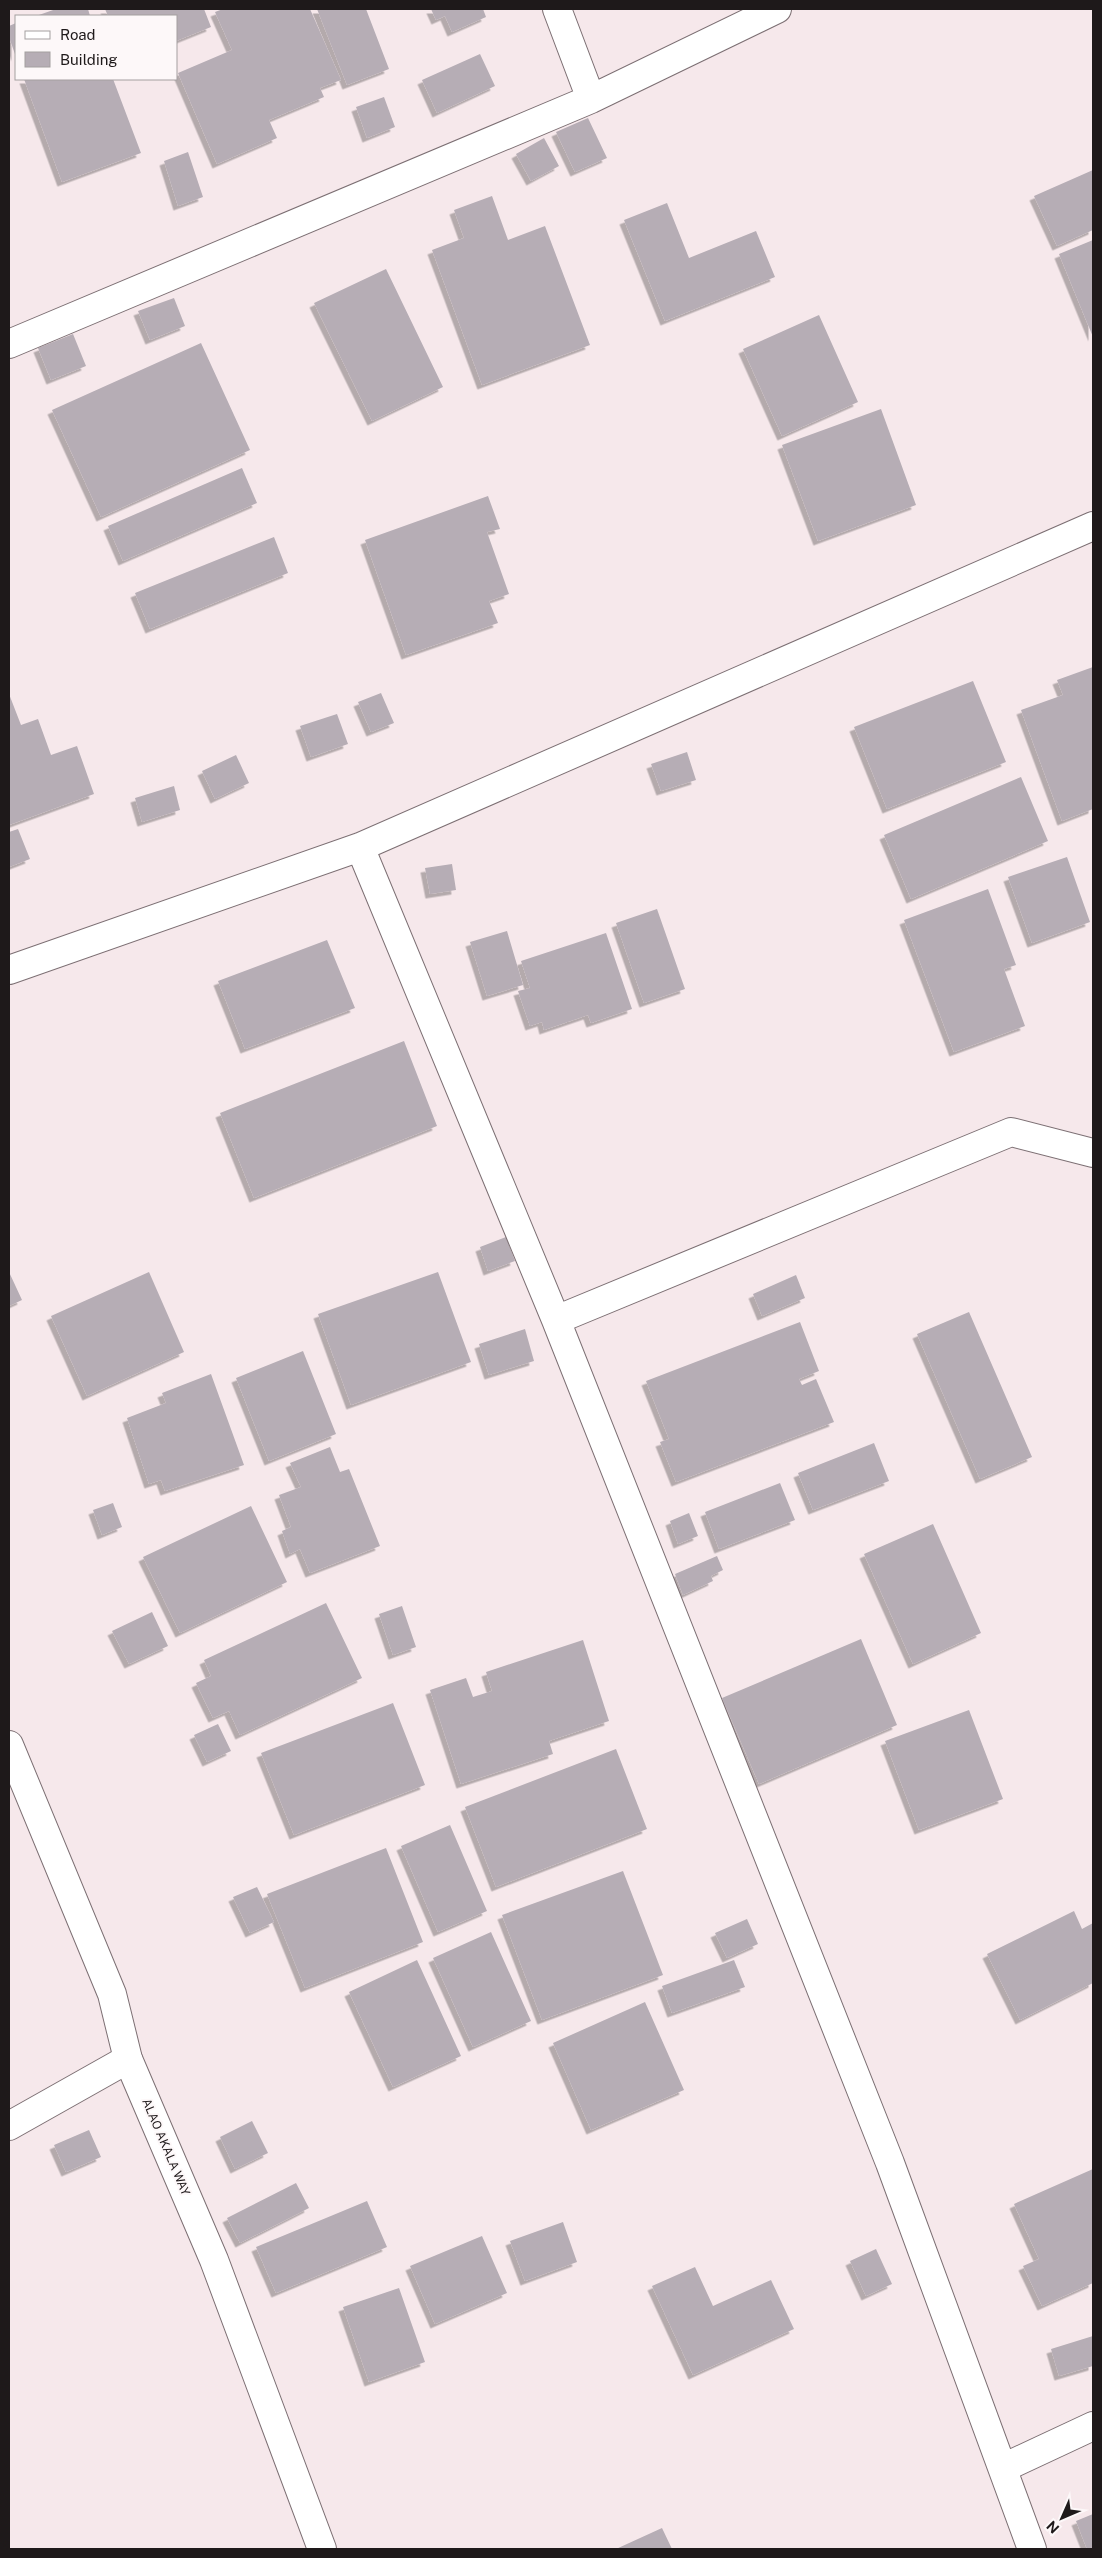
<svg xmlns="http://www.w3.org/2000/svg" width="1102" height="2558" font-family="'Public Sans',sans-serif">
<defs>
<filter id="shadow"><feDropShadow dx="-4.5" dy="4.5" stdDeviation="0" flood-color="#0004"/></filter>
</defs>
<rect width="100%" height="100%" fill="#f6e8eb"/>
<path fill="#b6adb5" filter="url(#shadow)" d="M56,9H88L90,16H36Z
M105,9H204L211,27L176,41V16H108Z
M223,9H310L341,80L320,88L324,97L269,120L277,138L217,164L178,73L232,50L215,12Z
M317,9H366L389,69L347,85Z
M431,9H483L486,17L452,32L445,16L436,20Z
M16,23V57L9,37V26Z
M480,54L495,86L437,113L422,80Z
M24,79H113L141,153L62,182Z
M384,97L395,127L367,138L356,107Z
M588,118L607,158L575,172L556,132Z
M544,138L559,166L531,181L516,154Z
M188,152L203,197L178,206L164,161Z
M1093,170V230L1057,246L1034,196Z
M492,196L508,240L545,226L590,345L482,385L432,250L464,238L454,210Z
M667,203L689,258L756,231L775,277L665,321L624,220Z
M1093,240V337L1059,254Z
M386,269L443,387L372,421L314,303Z
M174,298L185,326L150,340L138,311Z
M819,315L858,402L782,436L743,349Z
M73,334L86,366L51,380L38,348Z
M201,343L250,450L101,517L52,410Z
M881,409L916,505L818,541L782,445Z
M242,468L257,503L123,561L108,526Z
M488,496L500,529L487,532L509,594L489,601L498,623L406,655L365,540Z
M274,537L288,573L150,629L135,593Z
M1093,667V809L1062,821L1021,710L1063,695L1057,680Z
M973,681L1006,762L887,809L854,727Z
M381,693L394,723L371,732L358,702Z
M9,694L21,725L38,719L51,755L77,746L94,794L9,825Z
M337,714L348,744L311,757L300,726Z
M687,752L696,780L661,791L651,764Z
M236,755L249,783L215,799L202,771Z
M1021,777L1048,841L911,899L884,835Z
M174,786L180,810L142,822L135,798Z
M18,829L30,859L9,867V832Z
M1067,857L1090,922L1032,943L1008,877Z
M452,864L456,890L430,894L425,868Z
M988,889L1016,965L1004,969L1025,1026L954,1052L904,920Z
M657,909L685,989L644,1003L616,923Z
M507,931L523,985L487,996L470,942Z
M606,933L632,1009L591,1023L588,1015L544,1030L542,1022L530,1026L518,991L530,988L521,961Z
M327,940L355,1008L245,1049L218,981Z
M404,1041L437,1126L254,1198L220,1113Z
M506,1237L515,1261L488,1271L480,1247Z
M9,1272L22,1300L9,1306Z
M149,1272L184,1352L87,1396L51,1316Z
M438,1272L471,1362L351,1405L318,1314Z
M796,1275L805,1298L762,1316L753,1294Z
M969,1312L1032,1457L980,1479L917,1334Z
M800,1322L819,1371L799,1379L802,1385L816,1379L834,1422L676,1482L660,1442L669,1439L646,1381Z
M525,1329L534,1361L489,1375L479,1344Z
M303,1351L336,1434L269,1461L236,1378Z
M211,1374L244,1465L165,1491L161,1480L149,1484L127,1418L166,1403L162,1393Z
M874,1443L889,1481L813,1510L798,1473Z
M330,1447L340,1472L349,1469L380,1546L310,1573L300,1549L290,1554L282,1531L291,1527L279,1495L301,1487L290,1463Z
M780,1483L795,1520L719,1549L705,1512Z
M113,1503L122,1527L102,1535L93,1510Z
M251,1506L287,1582L180,1633L143,1557Z
M689,1513L698,1536L678,1544L670,1521Z
M933,1524L981,1633L913,1664L864,1554Z
M717,1556L723,1570L711,1576L713,1581L683,1595L675,1574Z
M326,1603L362,1678L240,1735L229,1711L213,1718L196,1683L211,1676L204,1660Z
M402,1606L416,1647L393,1655L379,1614Z
M152,1612L168,1646L129,1664L112,1631Z
M861,1639L897,1725L759,1784L722,1698Z
M583,1640L609,1721L549,1741L553,1754L461,1784L430,1690L466,1678L473,1697L492,1691L486,1672Z
M393,1703L425,1785L294,1835L261,1753Z
M969,1710L1003,1799L919,1830L885,1741Z
M218,1724L231,1751L207,1762L194,1735Z
M616,1749L647,1829L496,1887L465,1807Z
M450,1825L487,1911L438,1932L401,1846Z
M386,1848L423,1942L305,1988L267,1894Z
M623,1871L663,1975L542,2020L502,1915Z
M257,1887L274,1922L250,1933L233,1897Z
M1074,1911L1082,1929L1093,1923V1983L1020,2020L987,1954Z
M747,1919L758,1944L727,1958L715,1933Z
M491,1932L531,2021L473,2047L433,1958Z
M417,1960L461,2056L393,2087L349,1992Z
M734,1960L745,1987L672,2013L662,1986Z
M645,2002L684,2090L591,2130L553,2043Z
M252,2121L268,2153L235,2169L220,2137Z
M89,2130L101,2157L66,2172L54,2145Z
M1093,2169V2283L1042,2306L1023,2266L1039,2259L1014,2204Z
M296,2183L309,2208L240,2243L227,2218Z
M367,2201L387,2247L276,2293L256,2247Z
M563,2222L577,2262L525,2281L510,2241Z
M482,2236L507,2293L435,2324L410,2266Z
M876,2249L892,2284L866,2296L850,2261Z
M695,2267L713,2306L771,2280L794,2329L693,2375L652,2286Z
M399,2288L425,2362L369,2382L343,2307Z
M1093,2336V2366L1059,2376L1051,2349Z
M1093,2514V2549H1087L1076,2521Z
M662,2528L672,2549H616Z"/>
<g fill="none" stroke-linecap="round" stroke-linejoin="round">
<g stroke="#7c6f73" stroke-width="30">
<path id="minor" d="M557,9L591,99
M9,344L591,99L777,9
M360,847L556,1320L890,2163L1032,2549
M9,970L360,847L1093,526
M556,1320L1011,1132L1093,1153
M9,2126L128,2059
M1003,2468L1093,2426"/>
</g>
<g stroke="#7c6f73" stroke-width="30">
<path id="tertiary" d="M9,1745L112,1994L128,2059L214,2260L322,2549"/>
</g>
<use href="#minor" stroke="#fff" stroke-width="28"/>
<use href="#tertiary" stroke="#fff" stroke-width="28"/>
</g>
<g text-anchor="middle" dominant-baseline="central" stroke-width="4" stroke-linejoin="round" paint-order="stroke">
<g font-size="12" fill="#1e191a" stroke="#fdf8f9">
<text transform="translate(166 2147) rotate(67)">ALAO AKALA WAY</text>
</g>
</g>
<rect width="1102" height="2558" fill="none" stroke="#1e191a" stroke-width="20"/>
<rect x="15" y="15" width="162" height="65" fill="#fdf8f9" stroke="#a49fa0"/>
<rect x="25" y="31" width="25" height="8" fill="#ffffff" stroke="#a49fa0"/>
<text x="60" y="40" font-size="15" fill="#1e191a">Road</text>
<rect x="25" y="52" width="25" height="15" fill="#b6adb5" stroke="#a49fa0"/>
<text x="60" y="65" font-size="15" fill="#1e191a">Building</text>
<g transform="translate(1062 2518) rotate(225)" stroke="#fdf8f9" stroke-width="4" paint-order="stroke">
<path d="M0-4L9 19L0 12L-9 19Z" fill="#1e191a"/>
<text y="-8" font-size="14" font-weight="bold" text-anchor="middle" fill="#1e191a">N</text>
</g>
</svg>
